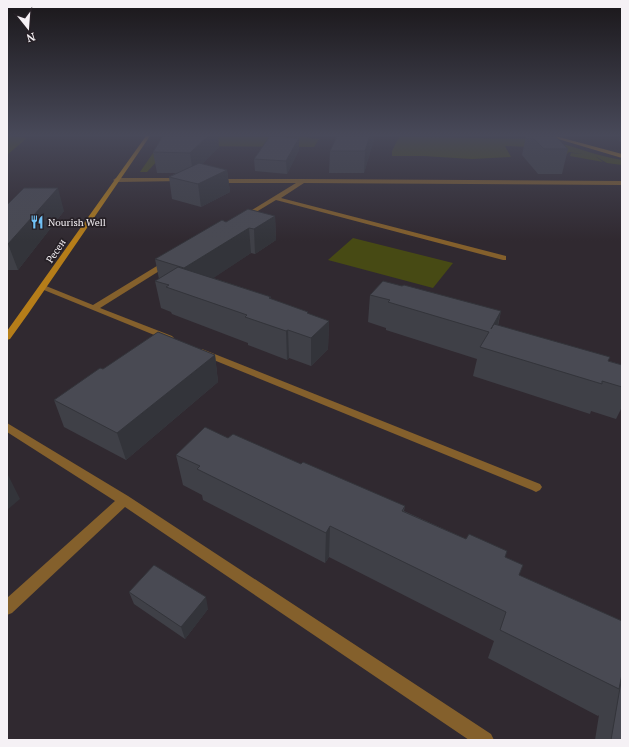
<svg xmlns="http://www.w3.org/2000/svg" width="629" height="747" font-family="'PT Serif',serif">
<rect width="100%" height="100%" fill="#302930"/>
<path fill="#474a14" d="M7,136L27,138L7,155Z
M164,137H304L319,139L314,147L171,146L147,172H140Z
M399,137L540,139C568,143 594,156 622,160V165L607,163L595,156L603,162L570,156L571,153L582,154L569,152L566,155L530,147L505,146L511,157L472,159L423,156H392V151Z
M353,238L453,263L433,288L328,260Z"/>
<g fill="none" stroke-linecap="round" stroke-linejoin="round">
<path fill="#84602c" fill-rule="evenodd" d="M182,178L184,179V181L116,182L113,180L116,178Z
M304,179L622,181V185L304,183L281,198L506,256V260H503L276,200L246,218H242V216L296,183H216L213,181L216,179Z
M165,261H168L172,263L100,308L172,336L174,338L172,340L169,341L39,288L40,286H46L93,305Z
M202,349L540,484L542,487L540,490L536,492L532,490L199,354L197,352Z
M7,423L128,496L491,734L494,740H469L125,507L12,613L7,615V598L115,501L7,432Z"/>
<path fill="#b57d19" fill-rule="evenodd" d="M146,136H150L28,314L10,339L7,340V331Z
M548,136H555L622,154V158Z"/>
</g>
<path fill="#3f4047" d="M163,136H218L219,147L202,164L227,170L230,192L201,207L172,199L169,177L176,173H157L153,152Z
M375,136L364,173H329L330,151Z
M526,136H555L568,149L562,174H538L522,155Z
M620,136H622V143L619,141Z
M299,150L287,174L255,171L254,159Z
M7,205L64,211L18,270H7Z
M275,216L276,240L255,254L251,253L213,278L271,297V299L308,312V314L329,321L328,349L311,366L289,358L287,360L248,345V343L172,314L171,312L161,308L155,281L159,279L155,259L226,222Z
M370,295L501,311L498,326L622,365V407L616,419L591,411L590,414L473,376L477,359L386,330V328L368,322Z
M215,355L218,382L126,460L64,427L54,400Z
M228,438L301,464L405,506L404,511L466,539L507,551L505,557L519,575L622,621V740H595L599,715L598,716L488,658L494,641L329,557L325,563L203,500L202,495L183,485L176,455Z
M129,592L208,609L185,639L134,604Z"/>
<path fill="#33343a" d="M208,136H218L219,147L193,174L190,153Z
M370,136H375L364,173L365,151Z
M299,138V150L287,174L286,161Z
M227,170L230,192L201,207L198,184Z
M58,188L64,211L18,270L8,244Z
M275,216L276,240L255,254L254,229Z
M249,228L251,253L188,295L184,268Z
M501,311L494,339L491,329Z
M329,321L328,349L311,366V338Z
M288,330L289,358L287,360L286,331Z
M215,355L218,382L126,460L117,433Z
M7,473L20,499L7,510Z
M330,526L329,557L325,563L326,533Z
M206,597L208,609L185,639L181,627Z"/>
<path fill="#494a53" stroke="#33343a" d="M163,136H208L190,153L153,152Z
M270,136L299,138L286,161L254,159Z
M337,136H370L365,151H330Z
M531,136H555L568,149H544Z
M199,163L227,170L198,184L169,177Z
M24,188H58L8,244H7V205Z
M248,209L275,216L254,229L249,228L184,268L155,259L222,220L226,222Z
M178,267L271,297L269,298L308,312L307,313L329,321L311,338L288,330L286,331L245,317L247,315L166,287L169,285L155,281Z
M383,281L402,286L404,285L501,311L491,329L494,324L610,357L608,361L622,365V387L602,381V384L480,347L489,332L388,302L390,300L370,295Z
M158,332L215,355L117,433L54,400L100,368L103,369Z
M205,427L228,438L233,434L301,464L303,462L405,506L402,511L466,539L469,534L507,551L505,557L523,565L519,575L622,621V674L619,689L500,630L506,612L330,526L326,533L197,469L200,466L176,455Z
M154,565L206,597L181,627L129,592Z
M622,676V740H611Z"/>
<linearGradient id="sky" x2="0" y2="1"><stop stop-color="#1a171a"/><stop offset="0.56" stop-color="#484959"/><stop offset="1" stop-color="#484959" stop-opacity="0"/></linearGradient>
<rect width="629" height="241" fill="url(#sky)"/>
<defs>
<g id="restaurant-bare" transform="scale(1.08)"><path d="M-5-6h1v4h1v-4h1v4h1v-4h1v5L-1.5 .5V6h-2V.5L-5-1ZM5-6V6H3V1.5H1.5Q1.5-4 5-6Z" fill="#71c1f5" stroke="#262026" stroke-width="2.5" paint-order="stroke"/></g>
</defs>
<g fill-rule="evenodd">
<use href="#restaurant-bare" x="37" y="222"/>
</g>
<g text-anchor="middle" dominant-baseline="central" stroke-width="3.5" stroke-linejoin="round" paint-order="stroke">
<g font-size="10" fill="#f5f1f5" stroke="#262026" text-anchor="start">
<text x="48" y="222">Nourish Well</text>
</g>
<g font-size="10" fill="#f5f1f5" stroke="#262026">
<text transform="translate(56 251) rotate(-56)">Ресен</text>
</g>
</g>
<rect width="629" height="747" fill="none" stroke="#f5f1f5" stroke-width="16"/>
<g transform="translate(28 28) rotate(163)" stroke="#262026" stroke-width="3" paint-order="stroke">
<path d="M0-3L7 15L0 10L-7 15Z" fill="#f5f1f5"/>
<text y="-6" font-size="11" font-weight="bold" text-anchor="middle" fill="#f5f1f5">N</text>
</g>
</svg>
